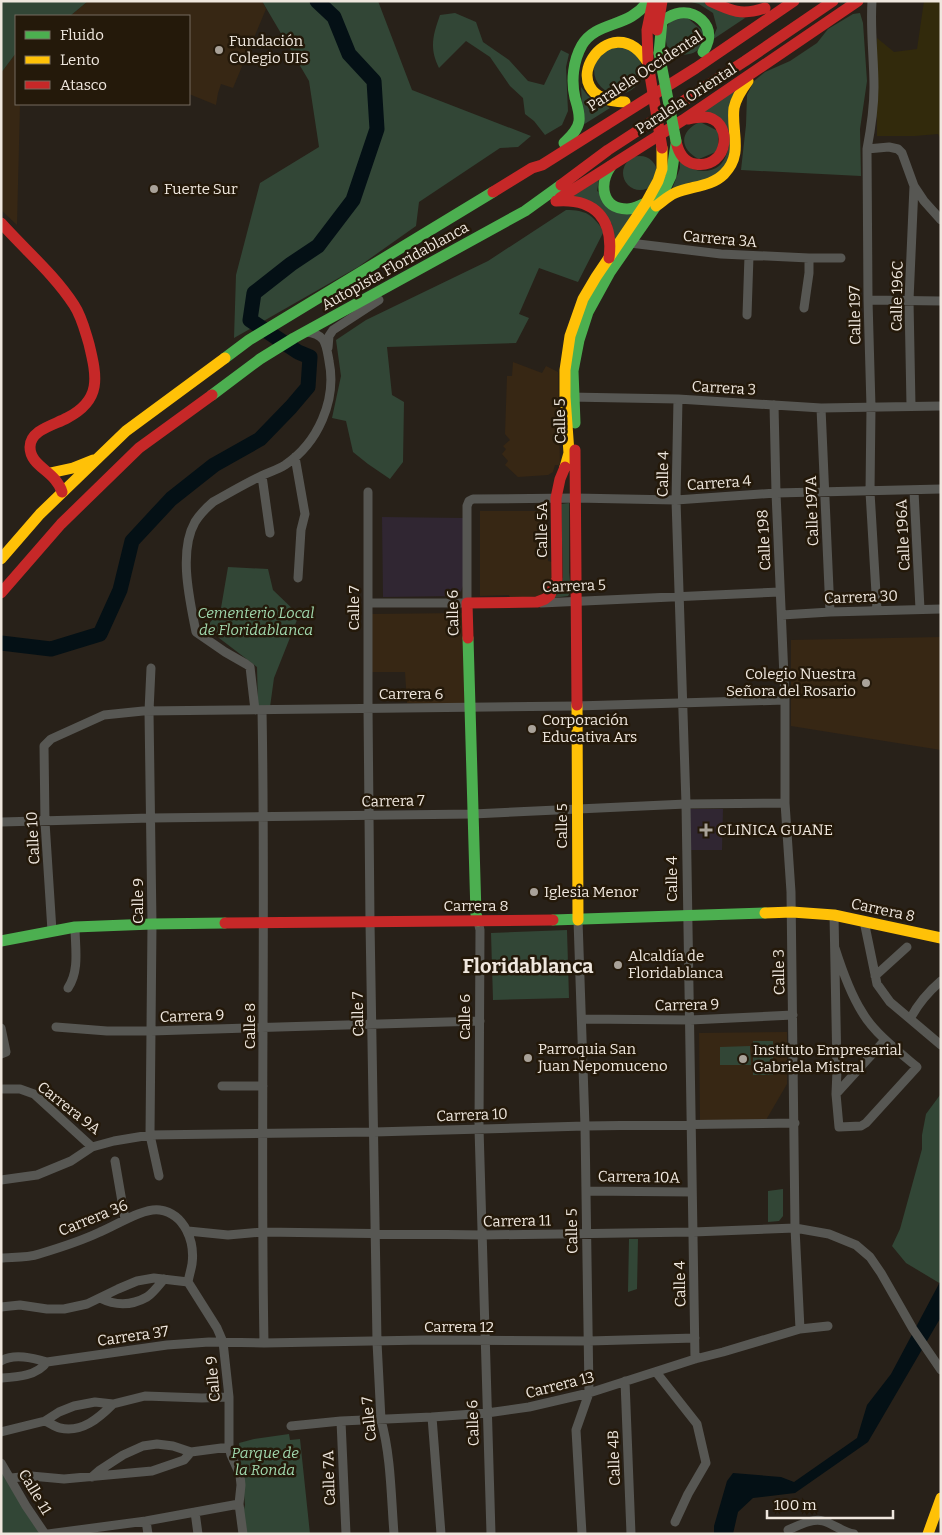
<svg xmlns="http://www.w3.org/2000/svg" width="942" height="1535" font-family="Bitter,serif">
<rect width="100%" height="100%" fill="#282119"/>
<path fill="#372714" d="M88,1H262L266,9L233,88L221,84L218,93L216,105L189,94V16H70Z
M16,53V104H20L17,225L1,210V73Z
M513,362L542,373L546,366L558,372L560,465H555L553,472L548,475L518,477L505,465L508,461L502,454L506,449L503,446L510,440L505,434L507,376H512Z
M480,511H547L548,561L552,562V586L540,596L510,599L509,595L480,596Z
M465,613L466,704L407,703L405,672H372L371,614Z
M941,637V750L791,726V640Z
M787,1032V1084L766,1120L700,1121L699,1033Z"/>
<path fill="#302632" d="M382,517L465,518L463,586L461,591L455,596L383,597Z
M689,809H723L722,850H689Z"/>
<path fill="#324636" d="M1,1H88L70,16H16V53L1,73Z
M262,1H378L412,90L531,136L518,147L500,148L419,202L416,226L358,267L234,338L236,275L260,183L319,147L309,81Z
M687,1H701L745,18L712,40L717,28L713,13L699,4Z
M455,13L476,22L483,42L509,60L528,81L544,85L561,50L569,54L566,67L568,111L562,125L545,135L534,121L525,114L523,98L510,86L490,57L466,41L439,68C429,48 433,35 440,15Z
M860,13L863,23L867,81L860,129L861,176L741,170L746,125L747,95L754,81L765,72L790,61L817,43L828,29L853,14Z
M684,15L704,32C701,51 697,55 677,55L667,46L664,32L671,20Z
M594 70a24 24 0 1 1 48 0a24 24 0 1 1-48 0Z
M581,87L588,96L610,108L583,125Z
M738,89L729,113L735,143L730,161L721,174L703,183L690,182L671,192L680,168V159C684,162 688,167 693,169C700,172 712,172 719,166C729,158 734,131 723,123C716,117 707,115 698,113Z
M700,122L718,131V151L699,159C679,149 679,131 700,122Z
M623 173a17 17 0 1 1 34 0a17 17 0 1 1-34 0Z
M599,179L597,191L633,213L614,243L612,224L573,196Z
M566,210C587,210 592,215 604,231L578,282L539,268L519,314L529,318L516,343L387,347L392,395L404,402L403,462L390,479L368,464L353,452L346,421L332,418L341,376L336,340L366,320L488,261Z
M569,503V572L571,591L568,596L552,598L560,592L563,577L561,504Z
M228,567L268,569L273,590L299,615L274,678L270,707H258L257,667L206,628L221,608Z
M567,930L569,998L493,1000L491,933Z
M753,1041H773V1075H753Z
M750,1046L751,1065H720V1047Z
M940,1095L941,1096V1284L906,1263L892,1246L900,1229L922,1149V1135L926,1114Z
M783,1189V1216L779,1221L768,1222V1191Z
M629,1239H638L637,1289L628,1292Z
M289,1434L290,1440L300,1439L310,1534H246L243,1513L245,1505L239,1443L254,1439Z
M1,1469L42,1534H1Z"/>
<path fill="#322a0c" d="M924,1H941V139L938,134L915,136H877V38L894,52L917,49Z"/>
<path fill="#041015" d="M941,1280V1317L868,1442L795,1493L753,1498L738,1512L733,1534H714V1526L727,1481L733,1473L781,1477L794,1482L857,1438L867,1405L891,1374Z"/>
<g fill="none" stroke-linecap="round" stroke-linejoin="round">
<path stroke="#041015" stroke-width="15" d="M1,643L51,649L100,634L120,590L132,541L171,499L214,465L260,439L291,407L308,387L310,357L298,352L250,320L254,293L291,264L318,246L353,200L377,129L374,81L349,54L334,17L317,1"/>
<path stroke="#575753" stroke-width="9" d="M872,1C870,30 874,58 874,87C874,107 871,128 867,149L868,300L871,407L870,492L877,610
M867,149L889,147L898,149L902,153L914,186L909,300L911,406
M914,186L924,201L941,220
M630,243L721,254L809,258V273L804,308
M809,258H841
M868,300L941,301
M747,315L749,256
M328,348L329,336L333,330L379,300
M569,397L678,399L821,408L941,406
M678,399L676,500L686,804L695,1359
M774,405L776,493L785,700V803L791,892L795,1228L800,1329
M821,408L830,612
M295,457L305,514L301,530L298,578
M262,476L270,533
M914,491L920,609
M368,492V707L370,922L377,1342L381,1420C391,1456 391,1496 394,1534
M368,603H467V506L469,501L473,499L575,498L676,500L776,493L941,489
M541,603L780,592
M782,615L830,612L941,609
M151,668L149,711L152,924L150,1135L159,1176
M255,710L250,667L246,664L225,652L196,632C190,601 178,552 195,522C200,514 206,508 213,502C229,493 244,484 261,476C269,472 277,470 285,465C318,443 337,400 329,361C326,344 326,334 306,332
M262,710C266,921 260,1132 264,1343
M1,822L151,818L473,814L686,804L785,803
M834,915L837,1070L836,1094L839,1127L861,1126L866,1123L917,1067C899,1052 874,1033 862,1012C850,993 842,970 835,948
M578,920L585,1126L589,1393L576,1430L582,1534
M478,921L480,930L479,1128L491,1534
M864,921L877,984L890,1002L941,1045
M52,931L45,822L44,746L51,739L104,715L143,711L576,706L785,700
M875,976L907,947
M68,988C80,970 75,947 75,927
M582,1019L690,1020L793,1015
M910,1019C918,1004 928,992 941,981
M56,1027L107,1031H151L480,1021
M1,1028L6,1052L1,1054
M222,1086H263
M1,1089H20L34,1094L92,1147L114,1141L150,1135L374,1132L585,1126L795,1123
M836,1094L885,1040
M115,1161L125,1219
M1,1180L37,1175L71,1161L92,1147
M586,1191L692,1192
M188,1231L228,1235L262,1232L483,1235L693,1232L795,1228L829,1234L856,1245L870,1257L881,1273L913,1329L941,1370
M1,1258C13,1257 27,1258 39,1254C59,1248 81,1241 100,1232C115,1226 144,1207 160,1210C185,1214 195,1242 192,1264C191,1270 189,1276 188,1282L217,1328L223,1342L229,1397V1447L231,1455L240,1475L241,1485L239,1504L243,1534
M100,1298C116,1306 131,1306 147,1297C153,1293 159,1285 164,1279
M1,1307L20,1305L47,1309H64L87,1304L118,1289L137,1281L154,1278L188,1282
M1,1361C14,1353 33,1358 47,1362L167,1345L209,1342L264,1343L425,1340L589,1341L695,1338
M656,1372L697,1424L706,1463L688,1494L675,1522
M1,1378C17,1377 37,1376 47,1362
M625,1381L631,1534
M432,1417L441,1534
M45,1421C50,1423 55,1427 60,1428C82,1433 99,1418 113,1404
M341,1421L346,1534
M291,1426L341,1421L432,1417L487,1413L529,1407L589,1393L695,1359L723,1352L800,1329L828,1326
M1,1432L45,1421L59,1412L74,1406L95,1402L113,1404L145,1396L202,1398L229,1397
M1,1463L26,1506L45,1534
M92,1477L100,1470L123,1455L143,1446L157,1444L173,1446L191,1452L229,1447
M11,1478L31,1476L64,1479L152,1471L184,1460L191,1452
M195,1512L198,1534
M146,1521L148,1534
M788,1530C798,1526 812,1518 823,1521C834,1524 842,1532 854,1534
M48,1534L146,1521L239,1504"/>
<path stroke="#4caf50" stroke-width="11" d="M659,53L662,21C668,17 673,14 680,13C696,11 712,24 708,41C707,45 705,49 703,52
M564,143C570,137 578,130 579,121C580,113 577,105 575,98C571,81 573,61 582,45C597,20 629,29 648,1
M611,166C599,183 601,209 627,209C634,209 640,205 646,203
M225,358L249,340L493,192
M212,395L260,359L294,338L525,211L561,185
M575,423L573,371L579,340L588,312L610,272L656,206L663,193L671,176L676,144
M468,638L476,914L478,921
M553,920L765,913
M1,941L75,927L152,924L225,923"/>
<path stroke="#ffc107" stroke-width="11" d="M625,102C545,100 611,0 648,63
M656,206C662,202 668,196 675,193C691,186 711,187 724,174C744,154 731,132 734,108C736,98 742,89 748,81
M565,467L569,453L565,397V370L570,336L583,299L596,277L646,203L658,181L662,169V148
M50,473L73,468L93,460
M1,559L40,514L126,431L225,358
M577,705L578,920
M765,913L792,912L834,915L941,938
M928,1534L941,1498"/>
<path stroke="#c62828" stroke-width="11" d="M710,1C731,11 742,16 765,8
M657,30L662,1
M648,60L647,30L653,1
M676,141C678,151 683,162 695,164C730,170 734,118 704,117C699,117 693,118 688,119
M561,185L608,150L745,61L833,1
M493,192L532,168L542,165L696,68L794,1
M560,198L683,120L858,1
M556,201C595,198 614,219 609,258
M1,223C25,250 54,274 74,305C82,317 85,331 89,344C97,377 102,400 67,418C54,425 30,430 30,447C30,467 56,471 62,492
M575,450L577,705
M1,593L61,524L139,448L212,395
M468,638L467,603L537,602L545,599L550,595L557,579L556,498L560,479L565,467
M225,923L553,920"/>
<path stroke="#4caf50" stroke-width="11" d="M659,53L676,141"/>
<path stroke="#c62828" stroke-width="11" d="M648,63L662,148"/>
</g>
<g fill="#a9a299" stroke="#24190a" stroke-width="2">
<circle cx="219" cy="50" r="5"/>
<circle cx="154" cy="189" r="5"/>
<circle cx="866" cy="683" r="5"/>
<circle cx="532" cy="729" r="5"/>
<path d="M703.5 822.5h5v5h5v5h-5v5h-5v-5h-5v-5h5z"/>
<circle cx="534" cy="892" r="5"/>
<circle cx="618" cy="965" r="5"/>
<circle cx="528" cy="1058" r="5"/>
<circle cx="743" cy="1059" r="5"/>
</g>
<g text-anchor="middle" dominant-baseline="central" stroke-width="5" stroke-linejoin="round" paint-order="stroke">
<g font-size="15" fill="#efe7de" stroke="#24190a" text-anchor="start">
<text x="229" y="41">Fundación<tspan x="229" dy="17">Colegio UIS</tspan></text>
<text x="164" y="189">Fuerte Sur</text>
<text x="856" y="674" text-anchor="end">Colegio Nuestra<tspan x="856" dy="17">Señora del Rosario</tspan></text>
<text x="542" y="720">Corporación<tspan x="542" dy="17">Educativa Ars</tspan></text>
<text x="717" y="830">CLINICA GUANE</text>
<text x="544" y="892">Iglesia Menor</text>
<text x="628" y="956">Alcaldía de<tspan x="628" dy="17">Floridablanca</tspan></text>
<text x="538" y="1049">Parroquia San<tspan x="538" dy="17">Juan Nepomuceno</tspan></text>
<text x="753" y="1050">Instituto Empresarial<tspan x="753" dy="17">Gabriela Mistral</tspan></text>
</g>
<g font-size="15" fill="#efe7de" stroke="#24190a">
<text transform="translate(645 71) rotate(-33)">Paralela Occidental</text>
<text transform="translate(686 99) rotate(-33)">Paralela Oriental</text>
<text transform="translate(720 239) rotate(5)">Carrera 3A</text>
<text transform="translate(395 266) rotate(-29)">Autopista Floridablanca</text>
<text transform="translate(897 296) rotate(-89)">Calle 196C</text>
<text transform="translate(855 315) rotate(-91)">Calle 197</text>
<text transform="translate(724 388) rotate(3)">Carrera 3</text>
<text transform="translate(560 421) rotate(-91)">Calle 5</text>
<text transform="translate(663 474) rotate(-89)">Calle 4</text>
<text transform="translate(719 483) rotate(-4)">Carrera 4</text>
<text transform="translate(812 511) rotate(-92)">Calle 197A</text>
<text transform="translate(542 530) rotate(-90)">Calle 5A</text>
<text transform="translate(903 535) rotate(-93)">Calle 196A</text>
<text transform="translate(764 540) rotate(-93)">Calle 198</text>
<text transform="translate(574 586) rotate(-2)">Carrera 5</text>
<text transform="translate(861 597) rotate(-2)">Carrera 30</text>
<text transform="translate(354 608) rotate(-90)">Calle 7</text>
<text transform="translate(453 613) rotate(-91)">Calle 6</text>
<text x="411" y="694">Carrera 6</text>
<text transform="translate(393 801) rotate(-1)">Carrera 7</text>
<text transform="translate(562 826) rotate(-90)">Calle 5</text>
<text transform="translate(33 838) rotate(-93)">Calle 10</text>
<text transform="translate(672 879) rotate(-90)">Calle 4</text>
<text transform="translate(138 901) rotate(-90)">Calle 9</text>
<text x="476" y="906">Carrera 8</text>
<text transform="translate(883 910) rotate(12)">Carrera 8</text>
<text transform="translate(779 972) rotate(-91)">Calle 3</text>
<text transform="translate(687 1005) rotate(-1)">Carrera 9</text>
<text transform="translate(358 1014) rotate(-91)">Calle 7</text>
<text transform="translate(192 1016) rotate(-2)">Carrera 9</text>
<text transform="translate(465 1017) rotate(-90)">Calle 6</text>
<text transform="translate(250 1026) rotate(-90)">Calle 8</text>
<text transform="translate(69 1108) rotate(38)">Carrera 9A</text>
<text transform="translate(472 1115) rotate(-2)">Carrera 10</text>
<text transform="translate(639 1177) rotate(1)">Carrera 10A</text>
<text transform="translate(93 1218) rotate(-22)">Carrera 36</text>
<text transform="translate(517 1221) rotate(-1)">Carrera 11</text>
<text transform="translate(572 1231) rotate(-91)">Calle 5</text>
<text transform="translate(680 1284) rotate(-91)">Calle 4</text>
<text x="459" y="1327">Carrera 12</text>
<text transform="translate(133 1336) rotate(-8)">Carrera 37</text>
<text transform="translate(213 1379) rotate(-95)">Calle 9</text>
<text transform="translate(560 1385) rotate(-14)">Carrera 13</text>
<text transform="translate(369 1419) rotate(-96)">Calle 7</text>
<text transform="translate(473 1423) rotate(-92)">Calle 6</text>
<text transform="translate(614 1458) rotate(-92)">Calle 4B</text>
<text transform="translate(329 1478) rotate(-92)">Calle 7A</text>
<text transform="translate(35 1492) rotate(59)">Calle 11</text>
</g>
<g font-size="15" font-style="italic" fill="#a0d8ad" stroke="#24190a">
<text x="256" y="613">Cementerio Local<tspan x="256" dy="17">de Floridablanca</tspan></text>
<text x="265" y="1453">Parque de<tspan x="265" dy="17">la Ronda</tspan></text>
</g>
<g font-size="20" font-weight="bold" fill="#efe7de" stroke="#24190a">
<text x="528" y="966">Floridablanca</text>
</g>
</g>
<rect width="942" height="1535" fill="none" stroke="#efe7de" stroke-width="5"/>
<rect x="15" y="15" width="175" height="90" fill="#24190a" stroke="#756b5f"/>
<rect x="25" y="31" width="25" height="8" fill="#4caf50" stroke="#756b5f"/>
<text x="60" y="40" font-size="15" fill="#efe7de">Fluido</text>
<rect x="25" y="56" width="25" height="8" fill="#ffc107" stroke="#756b5f"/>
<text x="60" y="65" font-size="15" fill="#efe7de">Lento</text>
<rect x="25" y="81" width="25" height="8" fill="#c62828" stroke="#756b5f"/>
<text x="60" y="90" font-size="15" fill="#efe7de">Atasco</text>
<path d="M767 1510v8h126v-8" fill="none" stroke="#efe7de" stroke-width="2.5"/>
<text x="774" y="1510" font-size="15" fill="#efe7de" stroke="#24190a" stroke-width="4" paint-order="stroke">100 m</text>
</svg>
